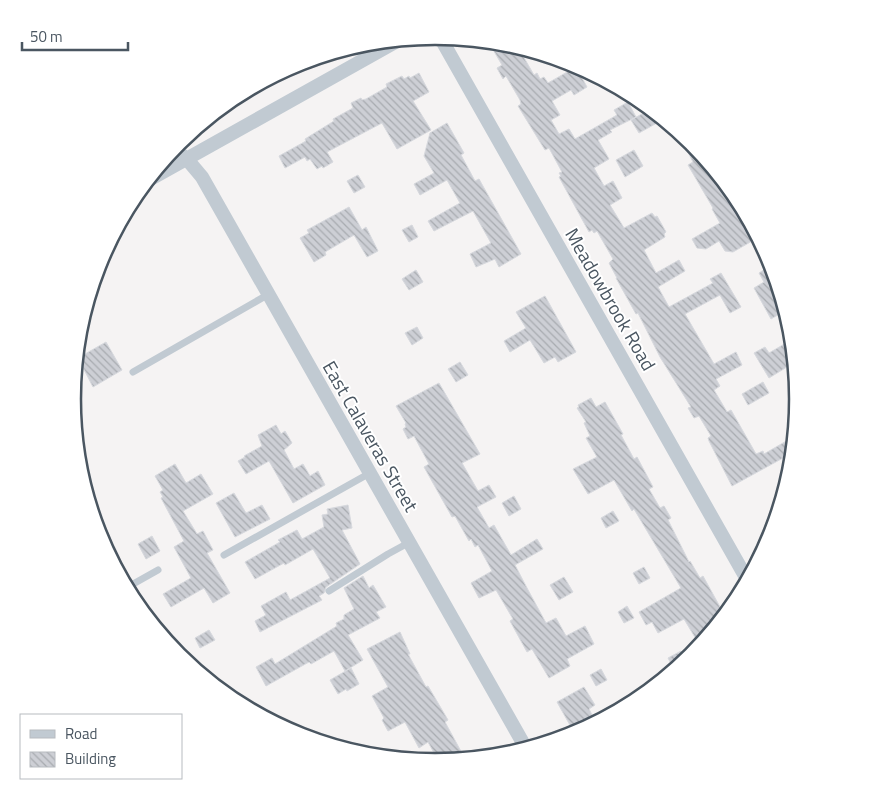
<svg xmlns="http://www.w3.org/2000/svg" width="871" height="799" font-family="'Titillium Web',sans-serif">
<defs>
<pattern id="building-back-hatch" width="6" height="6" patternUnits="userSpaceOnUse" patternTransform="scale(1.25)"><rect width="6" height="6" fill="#cdcfd5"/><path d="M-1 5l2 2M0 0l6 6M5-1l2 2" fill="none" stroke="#a8abb0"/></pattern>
</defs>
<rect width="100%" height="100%" fill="#f5f3f3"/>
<path fill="url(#building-back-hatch)" stroke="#d7d9de" d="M488,41L507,43L532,51L523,56L534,75L537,73L540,79L544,77L548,83L576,67L587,87L574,95L571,90L552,101L560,115L551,120L559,134L569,129L575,139L617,115L614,110L628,102L636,117L610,130L612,132L598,140L609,159L594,168L604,186L613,181L622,198L610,205L624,228L652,213L655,217L657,216L666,232L664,234L665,237L644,250L656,273L679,260L685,271L658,287L669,307L713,283L710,279L721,273L741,307L730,313L720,295L685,314L714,364L736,352L742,365L716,379L720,386L714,390L727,412L731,410L756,454L763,451L764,454L795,436L794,452L732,486L709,441L708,438L711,436L699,416L694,418L688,408L691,407L660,357L638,313L636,314L616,278H617L609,263L613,259L597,231L594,233L592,230L589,232L559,177L561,176L559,173L562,172L549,148L545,150L518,106L521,104L520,100L506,76L503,79L497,68L502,65Z
M419,73L429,92L413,101L431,130L397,149L382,123L327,152L333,162L323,168L322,166L317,169L310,159L307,161L305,157L285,168L279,156L306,141L305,139L334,121L333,119L353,108L351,103L361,98L362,100L366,99L387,87L386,84L402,76L404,79L409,76L410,78Z
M651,109L664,119L639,133L631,120Z
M447,123L464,153L461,155L475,181L479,179L521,254L499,267L495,259L476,267L470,254L491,243L473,211L434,231L428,221L460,203L447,180L420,195L414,184L434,173L424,156L430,133Z
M680,132L693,143L738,198L759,237L733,252L725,251L719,241L706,249L697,248L692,239L720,223L712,209L713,208L688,165L693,162L678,133Z
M634,150L643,166L625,177L616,160Z
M358,175L365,187L354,193L347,181Z
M349,207L362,230L366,227L378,251L367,257L354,235L325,252L326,255L314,262L300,238L309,233L307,230Z
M412,225L418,237L409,242L402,230Z
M770,266L776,276L786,310L771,319L754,288L764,282L759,273Z
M416,270L423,282L409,290L402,279Z
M545,296L576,352L558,362L555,357L544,363L530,340L510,352L504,341L526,328L516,312Z
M417,327L423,338L412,345L405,333Z
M793,339L795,362L769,378L754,353L765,347L769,353Z
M106,342L122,370L93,387L78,358Z
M460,362L468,375L456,382L448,369Z
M763,382L769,393L748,405L742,394Z
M439,383L480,454L462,463L478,491L489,485L496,497L477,507L489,528L494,525L511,555L537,539L543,549L515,565L527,588L546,623L556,618L566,636L585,626L594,644L567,659L570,666L549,678L532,649L527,652L510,621L513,619L496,590L479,598L471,583L492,571L478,545L475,547L471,539L469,541L455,516L452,517L424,467L429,464L414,436L408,439L403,429L406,427L405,424L406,423L396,406Z
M591,398L596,407L605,402L623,434L621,435L634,459L637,457L653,487L649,489L660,508L664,506L671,518L668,520L689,562L690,561L700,578L703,576L725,616L702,644L699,638L696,639L684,619L658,633L652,622L646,625L639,612L681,588L634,509L632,511L614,480L588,494L573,469L597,457L586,438L590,436L584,423L586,422L577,408L579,407L578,405Z
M276,425L281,434L285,431L292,443L284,450L294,469L303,464L310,476L318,471L325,485L293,503L269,461L246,474L238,461L245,457L244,456L262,446L258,435Z
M175,464L186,483L201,474L213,494L183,511L197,534L203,531L213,550L207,553L230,593L213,603L204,588L171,607L163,594L191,578L174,547L184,541L161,498L163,497L160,492L163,490L155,476Z
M234,493L246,513L262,505L270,519L235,537L216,503Z
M514,496L521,509L509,516L502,503Z
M348,505L352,528L342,530L360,564L326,587L324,593L319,596L322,600L260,632L255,621L266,615L261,606L286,592L290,600L330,578L313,549L285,565L284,563L255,579L245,562L280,542L278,540L297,530L302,539L324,527L322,515L328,514L327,509Z
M613,511L619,521L606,528L601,518Z
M152,536L160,551L146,559L138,544Z
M644,567L650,578L639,584L633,573Z
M363,576L369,588L373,585L386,607L376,612L380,618L348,635L363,660L345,671L334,651L311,664L309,662L266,686L256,667L272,658L275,664L337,626L336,623L344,619V615L354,609L344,588Z
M564,577L573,592L559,600L550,585Z
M627,606L634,618L624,623L618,612Z
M209,630L215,640L200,648L195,638Z
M400,632L410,654H408L426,687L428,686L448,720L445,722L463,755L453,761L439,762L428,742L419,748L405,722L388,731L382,720L384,718L372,696L388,687L367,649Z
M681,651L686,661L675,671L668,658Z
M351,668L359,684L347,691L346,689L338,694L330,680Z
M601,669L607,680L596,686L590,675Z
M584,687L595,705L589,709L592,715L582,722L581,721L571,727L557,702Z"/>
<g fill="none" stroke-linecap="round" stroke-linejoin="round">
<path stroke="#c1cad2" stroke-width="7" d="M133,372L269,294
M224,555L370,473
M126,588L158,570
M329,591L388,554L410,542"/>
<path stroke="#c1cad2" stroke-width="14" d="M440,37L748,581
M174,149L186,158L202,177L527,750
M147,181L399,40"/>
</g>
<g text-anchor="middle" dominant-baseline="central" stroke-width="4" stroke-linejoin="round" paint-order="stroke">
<g font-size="19" fill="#4a5661" stroke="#fff">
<text transform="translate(611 299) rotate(60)">Meadowbrook Road</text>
<text transform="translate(371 436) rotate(60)">East Calaveras Street</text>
</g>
</g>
<path d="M0 0H871V799H0ZM81 399a354 354 0 1 1 708 0a354 354 0 1 1-708 0Z" fill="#fff" fill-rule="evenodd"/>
<path fill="none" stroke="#4a5661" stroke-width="2.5" d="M81 399a354 354 0 1 1 708 0a354 354 0 1 1-708 0Z"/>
<rect x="20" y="714" width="162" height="65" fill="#ffffff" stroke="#b7bbc0"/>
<rect x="30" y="730" width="25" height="8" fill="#c1cad2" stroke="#b7bbc0"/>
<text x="65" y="739" font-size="15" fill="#4a5661">Road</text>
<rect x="30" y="752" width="25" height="15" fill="url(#building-back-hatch)" stroke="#b7bbc0"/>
<text x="65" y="764" font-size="15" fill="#4a5661">Building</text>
<path d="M22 42v8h106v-8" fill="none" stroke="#4a5661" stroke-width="2.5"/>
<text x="30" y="42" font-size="15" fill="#4a5661" stroke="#ffffff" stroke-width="4" paint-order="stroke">50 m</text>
</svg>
